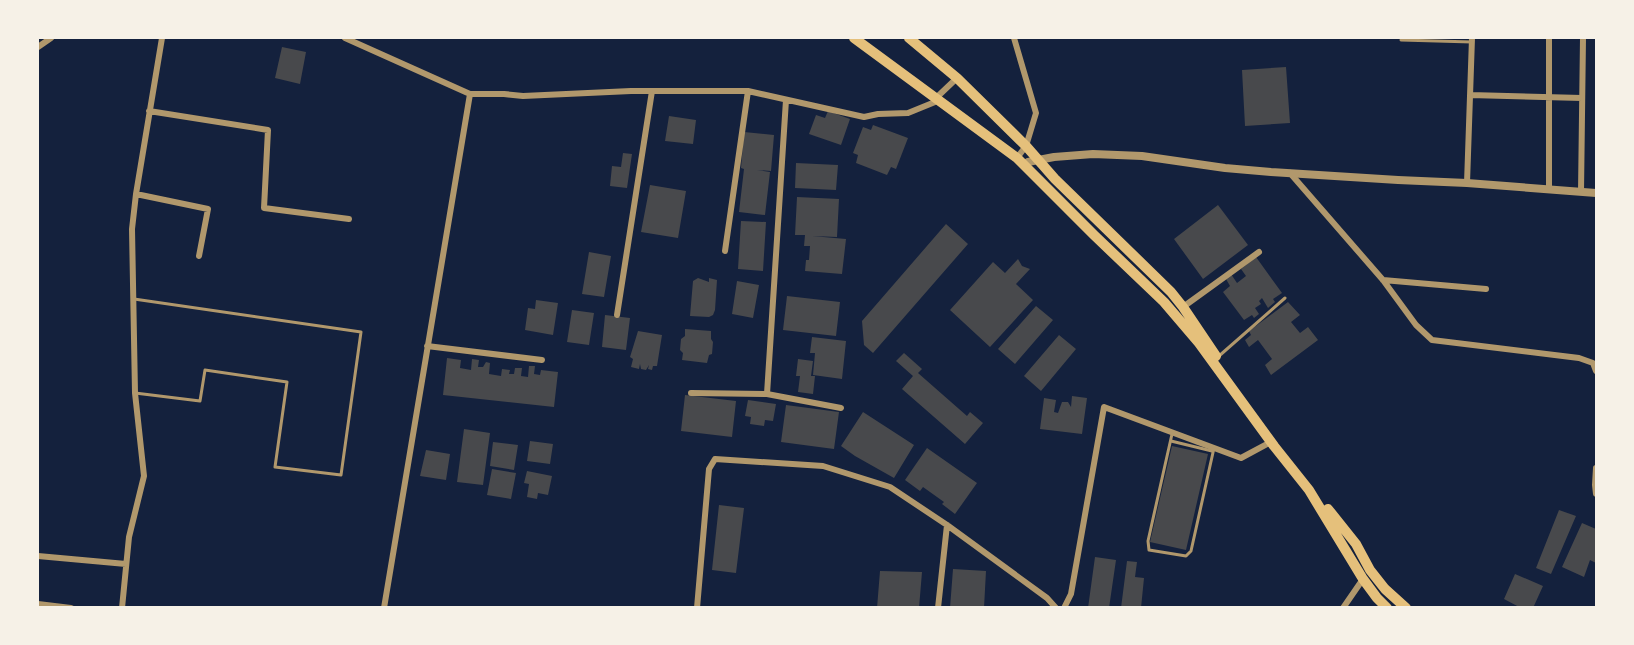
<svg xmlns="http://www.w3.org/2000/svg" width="1634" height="645" font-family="'Work Sans',sans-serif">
<rect width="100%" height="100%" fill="#14213d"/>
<path fill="#48494c" d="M282,47L306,52L300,84L275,78Z
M1286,67L1290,123L1245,126L1242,70Z
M828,111L850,119L841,145L809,134L816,115L825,118Z
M669,116L696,120L693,144L665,141Z
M873,125L908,138L896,169L891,167L887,175L856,163L858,155L853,153L863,127L871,130Z
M744,132L774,135L771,171L757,170L770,172L765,215L739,212L744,169L741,168Z
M623,153L632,154L627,188L610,186L612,166L621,167Z
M796,163L838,165L836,190L795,188Z
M650,185L686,191L678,238L641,232Z
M797,197L839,199L837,237L812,236L846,239L842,274L805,271L806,260H809L810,246H804L805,235H795Z
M1218,205L1248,245L1203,279L1174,239Z
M741,221L766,222L763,271L738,269Z
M946,224L968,244L873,353L864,345L862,321Z
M589,252L611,256L604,297L582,294Z
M1256,257L1282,293L1273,299L1275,302L1268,308L1262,298L1259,301L1261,304L1255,308L1259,314L1254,318L1252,315L1244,320L1223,292L1230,286L1226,279L1231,274L1237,283L1246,276L1241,269Z
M1018,259L1022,266L1030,269L1016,284L1033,300L990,347L950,310L993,262L1005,273Z
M698,278L709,282V278L717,280L715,310L713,315L709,317L690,316L693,281Z
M737,281L759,285L753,318L732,314Z
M787,296L840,302L836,336L783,330Z
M536,300L558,303L553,335L525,330L528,308L535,309Z
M1288,302L1300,315L1291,322L1300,333L1308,327L1318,340L1271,375L1265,365L1272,359L1258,340L1249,347L1245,340L1251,335L1249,331Z
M1036,306L1053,320L1015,364L998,349Z
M572,310L594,313L589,345L567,342Z
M605,315L630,318L626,350L602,347Z
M685,329L711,331V339L713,342L712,354L709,355L707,363L682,360L683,353L680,350L681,339L685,336Z
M638,331L662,335L657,366H653L652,370L648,369L649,365L646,370L641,369L640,364L639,369L631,367L633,359L630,357Z
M1059,335L1076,349L1041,391L1024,376Z
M812,337L846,341L842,379L813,375L815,353H810Z
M904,353L922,369L918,373L967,416L970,412L983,423L965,444L902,389L913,376L896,361Z
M447,358L461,360L460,368L471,370L472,359L479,360L478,367H483L486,362L490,363L489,374L501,376L502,369L510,370L509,374H514L515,368H522L521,376L528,377L529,366H535L534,374L540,375L541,370L558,372L554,407L443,395Z
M798,359L813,361L811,376H815L813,394L798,392L800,376H796Z
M685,395L736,401L732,437L681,431Z
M1072,396L1087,398L1082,434L1040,429L1044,398L1056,400L1054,412L1058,413L1062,402H1068L1071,407Z
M748,400L776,404L773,421L765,420L764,426L750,424L751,417L745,416Z
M786,405L839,412L834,449L781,442Z
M863,412L914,445L894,478L855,456L841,446Z
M464,429L490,433L483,485L457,482Z
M530,441L553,444L550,464L527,461Z
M493,442L518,445L514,470L490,466Z
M1172,446L1208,454L1186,550L1150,542Z
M927,448L977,483L955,514L942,504L944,502L923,487L920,491L905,480Z
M426,450L450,454L446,480L420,476Z
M492,469L516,473L511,499L487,495Z
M527,471L552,476L548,495L538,493L537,499L527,497L529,484L524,483Z
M719,505L744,508L736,573L712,570Z
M1559,510L1576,516L1551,574L1536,568Z
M1582,523L1596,529V563L1590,560L1584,577L1562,567Z
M1095,557L1116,560L1109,608H1088Z
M1127,561L1137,562L1135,577L1144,578L1141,608H1121Z
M953,569L986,571L984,608H950Z
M880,571L922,572L919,608H877Z
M1515,574L1543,586L1533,608H1521L1504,599Z"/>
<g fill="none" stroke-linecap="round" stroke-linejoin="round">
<path stroke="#b1986c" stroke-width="3" d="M1401,40L1472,42
M134,299L361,332L341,475L275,467L287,382L205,370L200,401L135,393
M1219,356L1285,298
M1172,434L1148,541L1149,550L1186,556L1191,551L1214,448
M1171,441L1212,451"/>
<path stroke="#b1986c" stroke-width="6" d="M345,38L470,94H504L523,96L631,91H748L864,117L878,114L908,113L935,102L936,98L957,78
M1014,38L1036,113L1026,146L1017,158
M38,47L51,38
M1470,95L1582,98
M149,111L268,130L264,208L349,219
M1290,173L1383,280L1416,325L1432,340L1579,358L1593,363L1596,371
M1467,183L1472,38
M1549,190V38
M1581,192L1583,38
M136,194L208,209L199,256
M725,251L748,91
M1383,280L1486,289
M1183,307L1259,252
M617,315L652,91
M427,346L542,360
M691,393L767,394L841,408
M767,394L786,100
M1596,468L1595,485L1596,494
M38,556L126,564
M38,604L71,608
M122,608L129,537L144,476L135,393L132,229L136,194L162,38
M384,608L470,94
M697,608L709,469L715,459L823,466L890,487L947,525L1047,598L1056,608
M938,608L947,525
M1064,608L1071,594L1104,407L1241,458L1271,442
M1343,608L1363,579"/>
<path stroke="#b1986c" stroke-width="8" d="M1024,165L1028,162L1054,157L1093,154L1142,156L1225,168L1271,172L1398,180L1467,183L1596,193"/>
<path stroke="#e5c07b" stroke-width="10" d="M854,38L1017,158L1094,235L1164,302L1199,343L1274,446L1309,490L1363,579L1377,598L1387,608
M909,38L957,78L1026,146L1055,179L1171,292L1183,307L1216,356
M1328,509L1356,544L1370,570L1385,589L1406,608"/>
</g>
<rect width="1634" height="645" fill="none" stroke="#f6f1e7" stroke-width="78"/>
</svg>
